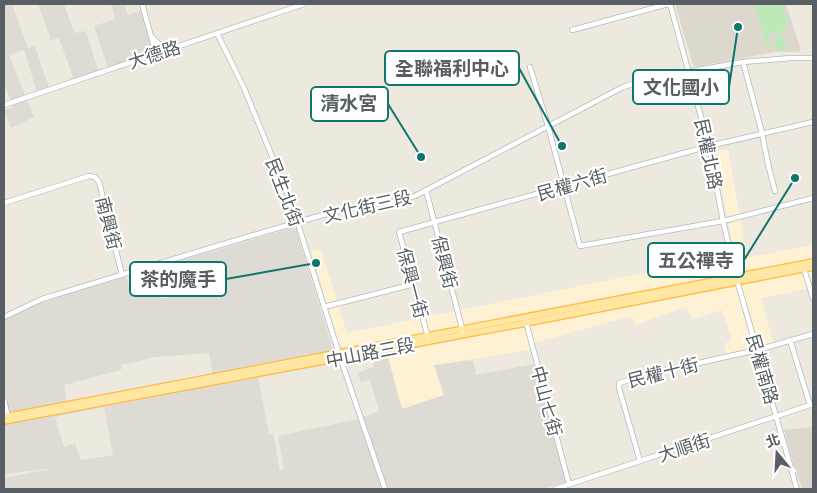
<svg xmlns="http://www.w3.org/2000/svg" width="817" height="493" font-family="Lato,'Noto Sans TC',sans-serif">
<rect width="100%" height="100%" fill="#eee9df"/>
<path fill="#fff1d3" d="M715,150H728L746,251L751,257L813,245V259L742,273L737,269Z
M321,249L347,333L728,256L731,271L726,276L346,349L339,344L311,251Z
M813,270V288L761,298L773,342L726,354L724,344L732,340L722,310L693,319L686,307L636,325L632,316L533,343L535,349L435,365L444,395L402,409L387,354Z"/>
<path fill="#dedbd4" fill-rule="evenodd" d="M4,4H12L28,48L35,46L49,88L37,92L24,50L9,55L34,117L11,128L4,111L13,107L4,81Z
M38,4H64L74,33L86,31L99,73L74,80L59,38L51,40Z
M111,4H124L128,15L141,10L153,53L108,68L94,26L115,19Z
M292,228L296,229L333,350L256,365L269,435L273,433L280,471L284,469L278,436L358,419L379,411L370,380L361,383L358,372L374,367L372,357L387,354L402,409L444,395L434,365L473,360L476,375L534,364L566,482L543,489H4V478L55,468L4,474V320L35,305L67,294L126,277L132,297L142,294L168,299L162,266ZM209,353L213,375L67,401L64,385L121,370V365L155,357ZM104,407L113,455L81,460L75,443L64,447L55,417Z"/>
<path fill="#ddd8ce" d="M675,4H786L801,50L798,52H774L696,67L693,64Z
M813,427V489H803L796,473L784,430Z"/>
<path fill="#bde8b8" d="M755,4H783L788,23C784,33 778,35 768,33L771,47L767,48Z
M783,35L787,49L778,52L774,38Z"/>
<g fill="none" stroke-linecap="round" stroke-linejoin="round">
<g stroke="#b5b9be" stroke-width="6">
<path id="minor" d="M142,4L156,54
M670,4L709,146L723,221L736,277L797,489
M572,30L668,4
M217,33L244,88L292,205L340,357L385,489
M152,37L159,44L171,48
M743,62L762,133L768,164L775,191
M530,67L548,126L580,246L723,221L813,198
M4,105L304,4
M426,190L463,332
M4,203L89,176L95,177L99,182L122,275
M803,266L813,298
M324,307L414,284
M4,317L42,299C140,269 238,239 337,211C362,204 390,205 415,196L623,87L653,78L743,62L791,58H813
M525,318L569,484
M428,337L399,232L709,146L813,122
M790,340L810,405
M4,400L8,418
M640,461L619,388V383L649,374L757,350L813,334
M555,489L813,404"/>
</g>
<g stroke="#ffba47" stroke-width="8">
<path id="major" d="M4,417L813,262
M4,421L526,323L813,267"/>
</g>
<use href="#minor" stroke="#fff" stroke-width="4.5"/>
<use href="#major" stroke="#ffe7a3" stroke-width="5.5"/>
</g>
<g text-anchor="middle" dominant-baseline="central" stroke-width="4.5" stroke-linejoin="round" paint-order="stroke">
<g font-size="18" fill="#585e63" stroke="#fff">
<text transform="translate(154 54) rotate(-18)">大德路</text>
<text transform="translate(709 154) rotate(78)">民權北路</text>
<text transform="translate(572 184) rotate(-16)">民權六街</text>
<text transform="translate(285 192) rotate(69)">民生北街</text>
<text transform="translate(367 206) rotate(-13)">文化街三段</text>
<text transform="translate(109 223) rotate(76)">南興街</text>
<text transform="translate(445 262) rotate(76)">保興街</text>
<text transform="translate(413 283) rotate(75)">保興一街</text>
<text transform="translate(370 352) rotate(-11)">中山路三段</text>
<text transform="translate(763 369) rotate(74)">民權南路</text>
<text transform="translate(663 372) rotate(-14)">民權十街</text>
<text transform="translate(547 401) rotate(75)">中山七街</text>
<text transform="translate(684 447) rotate(-18)">大順街</text>
</g>
</g>
<path fill="none" stroke="#0f766e" stroke-width="2" d="M562 146L519 68M738 27L729 87M421 157L388 104M795 178L744 260M316 263L226 279"/>
<g fill="#0f766e" stroke="#fff" stroke-width="2">
<circle cx="562" cy="146" r="5"/>
<circle cx="738" cy="27" r="5"/>
<circle cx="421" cy="157" r="5"/>
<circle cx="795" cy="178" r="5"/>
<circle cx="316" cy="263" r="5"/>
</g>
<g fill="#fff" stroke="#0f766e" stroke-width="2">
<rect x="385" y="51" width="134" height="34" rx="5"/>
<rect x="633" y="70" width="96" height="34" rx="5"/>
<rect x="311" y="87" width="77" height="34" rx="5"/>
<rect x="648" y="243" width="96" height="34" rx="5"/>
<rect x="130" y="262" width="96" height="34" rx="5"/>
</g>
<g font-size="19" text-anchor="middle" font-weight="bold" fill="#585e63">
<text x="452" y="75">全聯福利中心</text>
<text x="681" y="94">文化國小</text>
<text x="349" y="110">清水宮</text>
<text x="696" y="267">五公禪寺</text>
<text x="178" y="286">茶的魔手</text>
</g>
<rect width="817" height="493" fill="none" stroke="#585e63" stroke-width="10"/>
<g transform="translate(777 453) rotate(342)" stroke="#ffffff" stroke-width="4" paint-order="stroke">
<path d="M0-4L9 19L0 12L-9 19Z" fill="#585e63"/>
<text y="-8" font-size="14" font-weight="bold" text-anchor="middle" fill="#585e63">北</text>
</g>
</svg>
